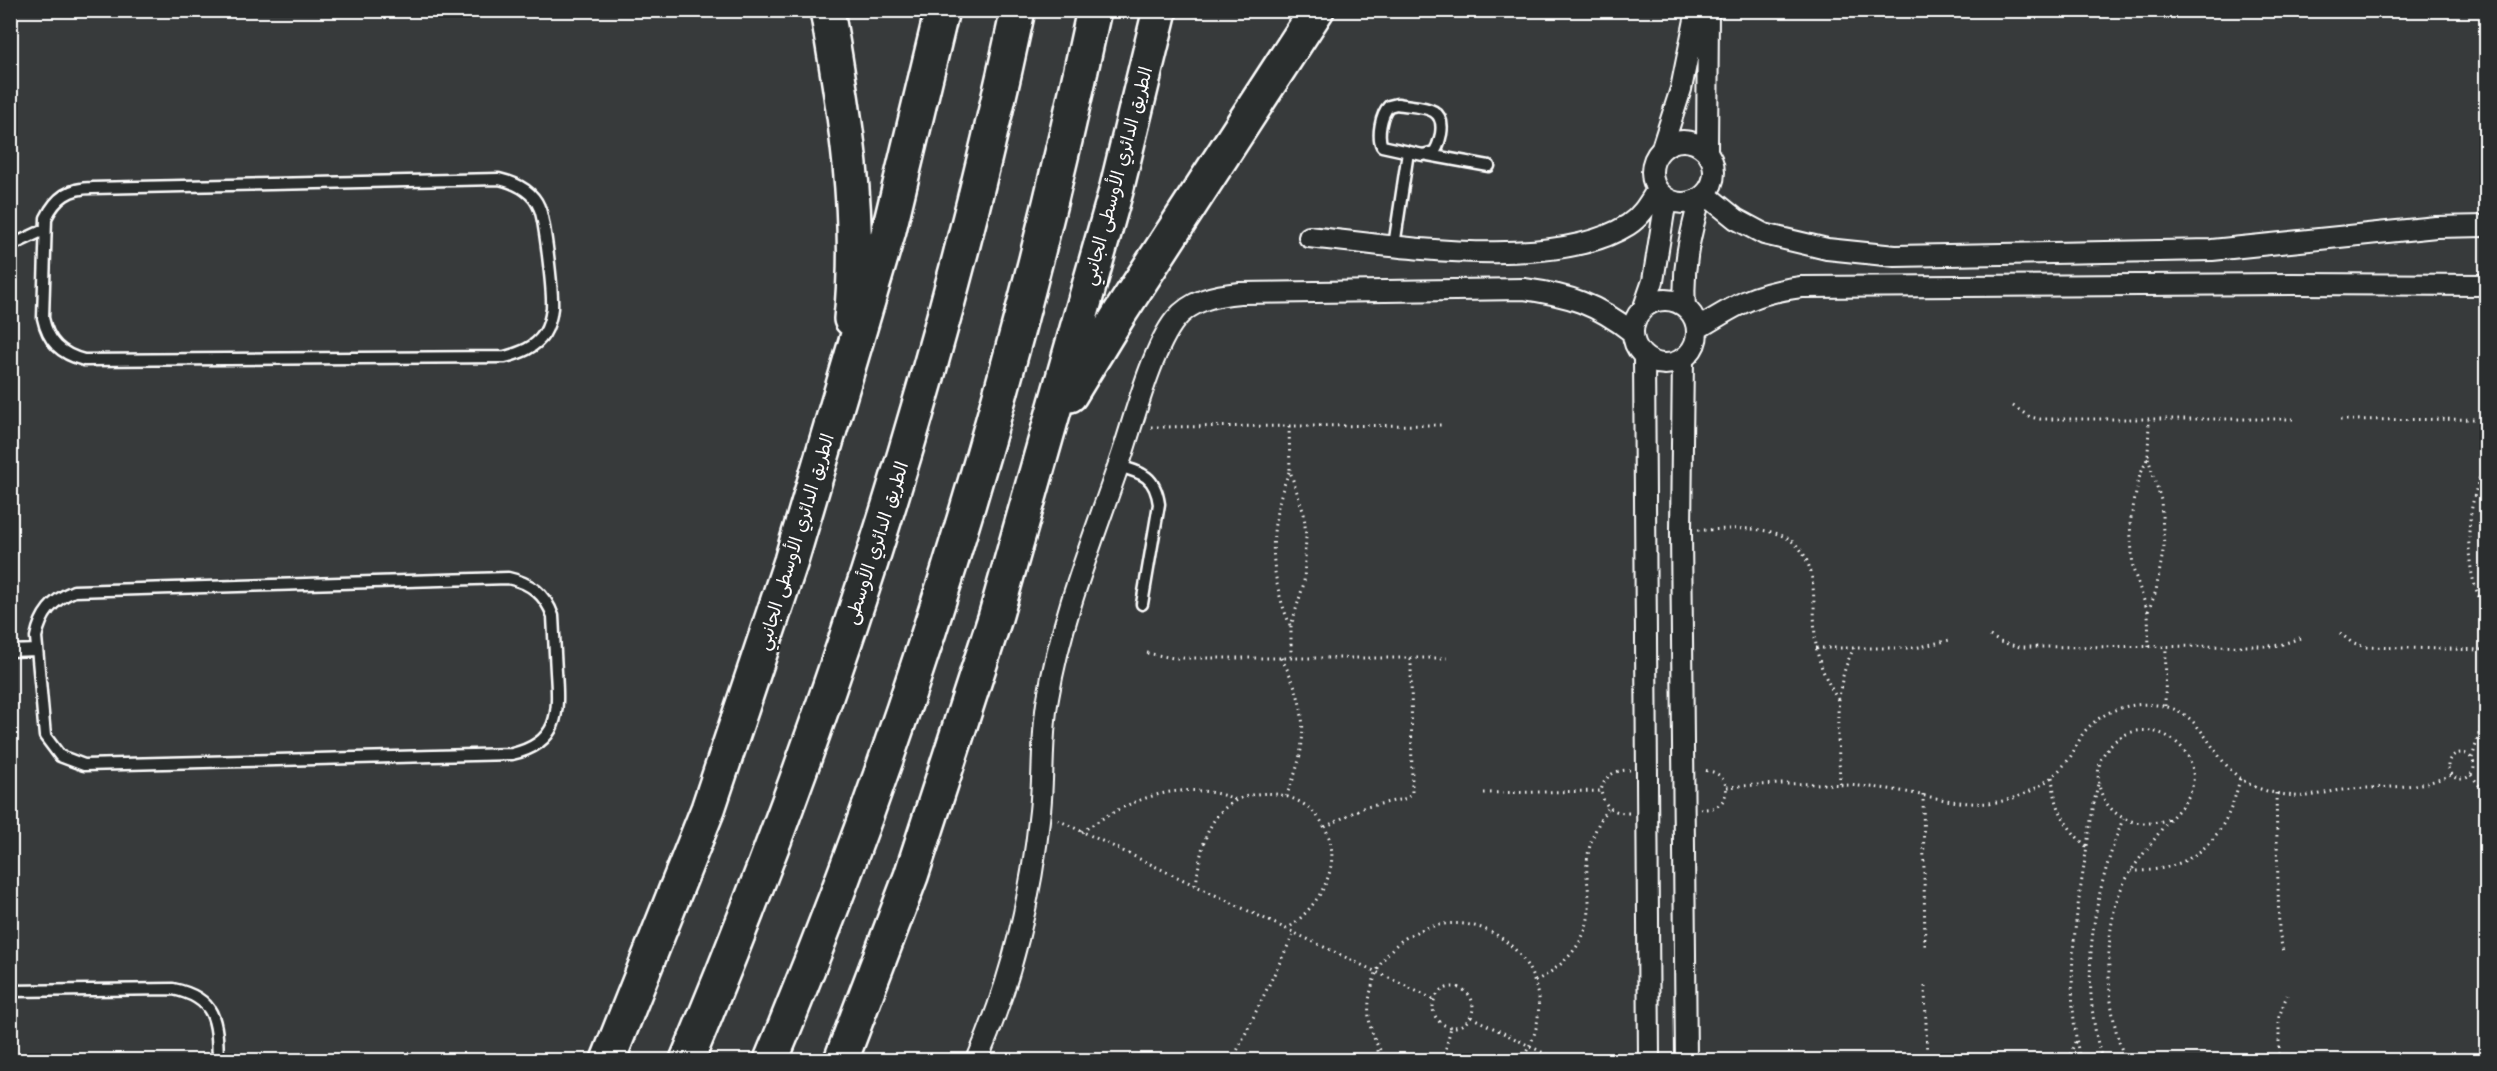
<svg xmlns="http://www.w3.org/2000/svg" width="2497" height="1071" font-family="'Comic Neue','Playpen Sans Arabic',sans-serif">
<rect width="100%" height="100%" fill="#373a3b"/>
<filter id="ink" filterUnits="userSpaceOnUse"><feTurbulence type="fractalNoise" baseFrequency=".0167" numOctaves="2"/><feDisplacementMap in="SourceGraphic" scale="12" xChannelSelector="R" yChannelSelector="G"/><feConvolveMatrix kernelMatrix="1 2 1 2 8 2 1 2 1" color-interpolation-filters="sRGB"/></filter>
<g filter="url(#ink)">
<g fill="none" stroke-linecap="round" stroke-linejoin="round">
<g stroke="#fff" stroke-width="15">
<path id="lane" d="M1397,104C1419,108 1446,104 1441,134C1439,141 1439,146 1434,152L1423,155L1382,146C1377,136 1381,114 1389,106Z
M1428,155L1489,166
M499,179C516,183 532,190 539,207C545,219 553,293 552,308C551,317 549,326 544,334C535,348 520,353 505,357L84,360C61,354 48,342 43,318L46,218C56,197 70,188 92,188Z
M10,246L44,230
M1394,246L1408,152
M1118,466C1143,473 1155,476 1159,504L1142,604
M508,578C531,583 545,594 553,616C554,635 555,653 556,672C559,714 559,743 512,754L84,765L60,756L45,736L36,637C41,614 52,600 74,591Z
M10,651L37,650
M10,991L173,989C217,998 217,1022 218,1060"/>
</g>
<g stroke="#fff" stroke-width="24">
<path id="street" d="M1652 172a31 31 0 1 1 62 0a31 31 0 1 1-62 0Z
M1662,148L1681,89L1697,10
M1707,152L1708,10
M1705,194L1736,219L1764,234L1827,249L1895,256L2212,250L2436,227L2486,226
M1309,237C1396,246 1553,272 1628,225C1642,216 1649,203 1657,190
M1633 332a32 32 0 1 1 64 0a32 32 0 1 1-64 0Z
M1644,307L1653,281L1666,199
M1685,307C1682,267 1690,236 1700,198
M1697,329C1736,305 1754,293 1801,287L2292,284L2486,285
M1644,357L1649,1060
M1683,358L1681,531L1686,1060
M977,1060C1011,983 1032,895 1040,811C1044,773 1041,734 1048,698C1062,614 1095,535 1122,455C1134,419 1152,349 1175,320C1191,300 1216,295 1240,293L1524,289C1569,295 1596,304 1632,332"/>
</g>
<g stroke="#fff" stroke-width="38">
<path id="highway" d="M827,10C845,113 862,215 851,319
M1070,395L1120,313L1317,10
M608,1060L708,809L791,561L889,230L942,10
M687,1060C829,721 942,370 1018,10
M771,1060C912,722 1018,369 1094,10
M841,1060L911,876L995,618L1116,191L1160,10"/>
</g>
<path stroke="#fff" stroke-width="3" stroke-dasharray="1.5 4.5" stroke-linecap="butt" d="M2013,406L2030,417L2040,419H2293
M2486,419V430
M2340,420L2486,419
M1289,426L1290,471L1304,514L1306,537L1304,583L1291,626V658
M1151,427L1443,425
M2148,458L2161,500L2164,546L2156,591L2148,612L2149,647
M2486,461C2470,499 2464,538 2473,579C2476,593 2486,608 2486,623
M1289,472C1268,524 1268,573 1290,625
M1698,530C1722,530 1747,526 1771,532C1826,545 1810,605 1816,645C1819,666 1828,683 1838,700
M2148,612L2133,569L2130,523L2139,478L2148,457L2149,419
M2340,633L2351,642L2365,647L2486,650
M1990,636L2000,642L2020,647L2269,646L2280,645L2300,638
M1816,648H1915L1950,640
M1147,653L1173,658H1447
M1281,658C1309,706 1309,746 1286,796
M2165,706L2166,646
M2448 766a13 13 0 1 1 26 0a13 13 0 1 1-26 0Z
M2472,758L2486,710
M2471,775L2486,794
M2052,777C2055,807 2064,826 2087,847
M1840,784C1839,738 1831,690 1854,648
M1727,787C1778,783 1829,782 1880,788C1922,792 1969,812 2010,799C2030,793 2049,782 2063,766C2072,757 2076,746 2082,735C2100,710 2133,700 2163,706C2203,713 2210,756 2240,778C2255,790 2276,794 2295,796C2311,798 2328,791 2344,790C2382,785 2414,791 2451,775
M1484,793L1601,791
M2276,793L2279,931L2283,952
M1923,794L1925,951
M1700,809C1705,809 1711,809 1715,807C1729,801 1730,781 1717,774C1713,771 1707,771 1703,770
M1629,813C1613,813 1604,807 1601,791C1604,776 1614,770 1630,770
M1058,820L1435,1000
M1325,827L1362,808L1408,798L1412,793L1411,658
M1082,832C1128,799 1182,777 1237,800
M2131,871C2195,872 2227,838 2240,778
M1196,885C1199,863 1202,838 1215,819C1241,781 1303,787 1324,826C1346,865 1318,907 1287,929
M1535,981C1567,965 1591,939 1589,901C1589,889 1586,877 1587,864C1588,843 1597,825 1608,807
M1925,986L1927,1060
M1433 1007a20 20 0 1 1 40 0a20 20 0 1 1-40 0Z
M1471,1017L1558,1060
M1378,1050L1379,1060
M1231,1060L1237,1051L1294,933
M1387,1060C1369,1037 1364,1011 1373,983C1378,962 1393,944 1412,934C1495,892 1575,984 1521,1060
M1443,1060L1451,1027
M2068,1060L2075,1042
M2080,1060C2067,997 2072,942 2082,879C2087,847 2091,815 2098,784
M2102,1060C2079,976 2092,899 2123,819
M2126,1060C2106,1019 2102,929 2122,887C2132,866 2148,849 2161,830C2172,814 2190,804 2193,782C2197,748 2160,722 2129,733C2072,755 2099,843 2169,819
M2279,1060V1017L2287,995"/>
<use href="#lane" stroke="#2a2d2e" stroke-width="10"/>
<use href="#street" stroke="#2a2d2e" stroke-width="20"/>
<use href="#highway" stroke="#2a2d2e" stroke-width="33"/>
</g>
</g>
<g text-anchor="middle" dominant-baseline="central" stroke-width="4.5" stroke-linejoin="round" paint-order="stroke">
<g font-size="18" fill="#fff" stroke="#2a2d2e">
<text transform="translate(1118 176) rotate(-75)">الطريق الدائري الأوسطى الجانبي</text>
<text transform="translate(796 542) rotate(-73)">الطريق الدائري الأوسطى الجانبي</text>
<text transform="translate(877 543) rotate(-72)">الطريق الدائري الأوسطى</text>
</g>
</g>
<rect width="2497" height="1071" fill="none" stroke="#2a2d2e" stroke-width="36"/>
<rect x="18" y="18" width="2461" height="1035" fill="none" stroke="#fff" stroke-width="2" filter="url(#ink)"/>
</svg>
